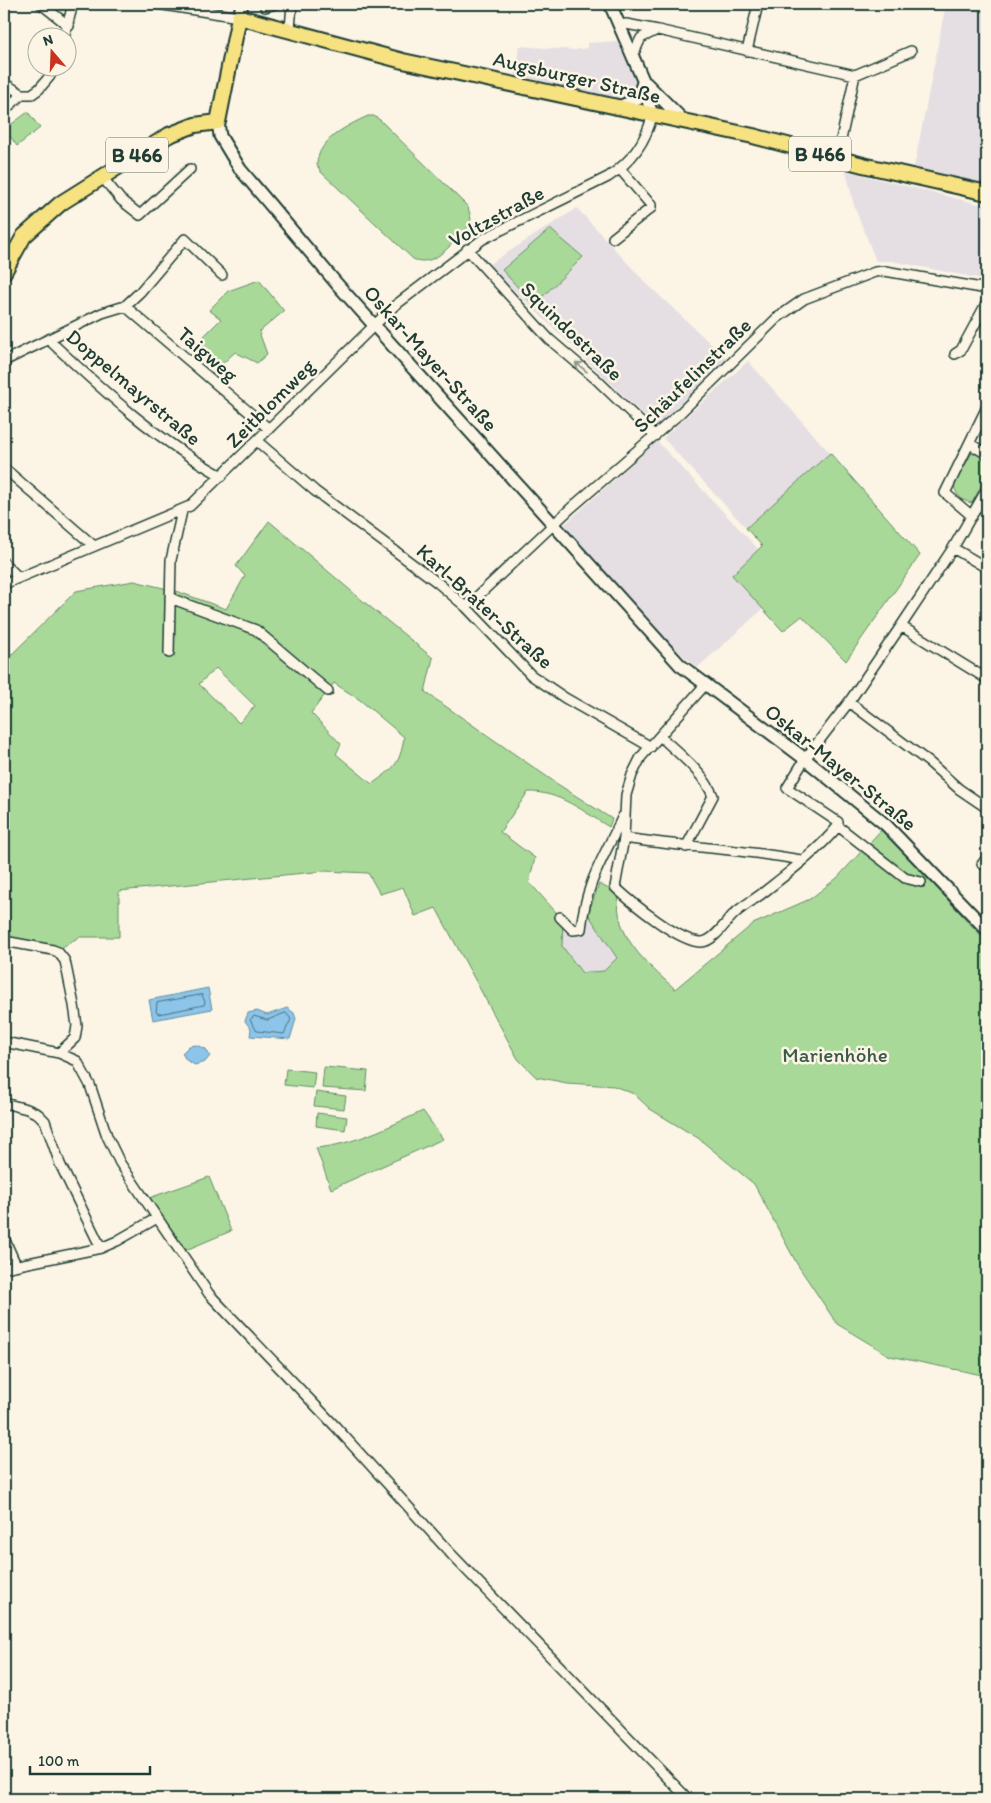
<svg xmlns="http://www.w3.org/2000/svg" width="991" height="1803" font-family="Itim,sans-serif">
<rect width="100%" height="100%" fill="#fcf5e5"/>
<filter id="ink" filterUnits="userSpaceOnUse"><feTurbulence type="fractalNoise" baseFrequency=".02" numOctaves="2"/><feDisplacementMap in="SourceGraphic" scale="10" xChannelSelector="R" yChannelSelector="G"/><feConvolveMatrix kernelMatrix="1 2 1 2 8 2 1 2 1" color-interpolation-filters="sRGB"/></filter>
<g filter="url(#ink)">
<path fill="#e5dfe3" d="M946,4H987V184L914,167Z
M617,41L635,79L636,88L631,96L620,99L515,75L519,46L574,50L587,48V43Z
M846,171L987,206V280L891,261H876L854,206Z
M577,208L645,282L727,359L656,427L488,265Z
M748,361L830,453L746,528L663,438Z
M657,441L759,550L732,575L763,609L697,668L665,639L564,525Z
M588,914L617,958L604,971L582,973L562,946V924Z"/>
<path fill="#a9d999" stroke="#648b66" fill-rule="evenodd" d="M28,112L40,128L17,146L5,129Z
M368,116H374L380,120L468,207L471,219L469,226C454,240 436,269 413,259L321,172L317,165C317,140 348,125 368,116Z
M550,229L583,257L534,305L502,270Z
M259,280L284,311L259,332L267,354L257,363L235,352L219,367L193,347L221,319L209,310L228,291Z
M973,451L987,461V475L972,503C962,501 955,495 954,484Z
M830,453L920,555L846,661L802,616L783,631L732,575L762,546L746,528Z
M269,521L363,601L433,658L425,692L559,785L612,819L609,827C584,812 559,791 528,792L500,832L535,858L529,882L563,920L562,946L582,973L604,971L617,958L588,914L599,884L619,894C613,936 646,963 675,989L753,924L810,899L837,878L882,829L987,942V1376L890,1356L837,1324L797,1264L754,1184L698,1138L650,1109L634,1094L614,1086L567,1083L536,1077L518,1059L436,908L415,916L403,887L380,894L368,873L325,871L119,891V937H79L61,948L4,936V662L76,591L134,581L176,591L226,609L245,576L236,566ZM216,668L255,706L239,723L199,684ZM334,683L360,700L404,737C400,765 394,768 372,784L336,754L341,744L311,713Z
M324,1067L368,1071L366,1091L322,1088Z
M286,1069L315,1072L313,1088L284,1085Z
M316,1092L346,1096L344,1109L314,1106Z
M423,1111L443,1139L331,1189L316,1148C353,1145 390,1126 423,1111Z
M317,1113L347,1117L345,1130L316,1126Z
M209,1177L231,1231L186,1250L149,1198Z"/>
<path fill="#8cc4ea" stroke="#608ea1" d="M208,988L212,1009L153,1020L149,1000Z
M287,1008L294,1013L296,1019L290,1039L250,1036L251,1029L245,1021L248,1013L257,1011L267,1015Z
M196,1045L206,1049L210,1056L205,1062L195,1065L186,1060L182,1053L189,1046Z"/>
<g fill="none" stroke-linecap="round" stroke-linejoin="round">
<path stroke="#4b737d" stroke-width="1" d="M202,995L205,1002L204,1005L159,1014L156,1012L157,1003Z
M286,1013L291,1019L284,1034L257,1031L250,1020L254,1016L267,1020Z"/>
<g stroke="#1f3d34" stroke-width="12">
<path id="minor" d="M41,4L69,26
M157,4L239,17
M265,7L275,4
M619,25L626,24L658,30L855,75L911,51
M290,29L292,4
M64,38L73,4
M747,51L758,4
M633,55L641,38L657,30
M4,83L22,94
M4,111L22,94H32L39,89L50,76L53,68
M837,158L855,75
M102,177L121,200L140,215L190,169
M613,238L651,208V205L620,169
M467,249L549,339L597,380L655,436
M125,306L140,292L185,239L222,275
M49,340C102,390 158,441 222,476
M955,354L961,350L987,302
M4,361L102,313L125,306L269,429
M257,441L315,491L438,583L466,607L531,675L565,698L651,747
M970,444L987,454
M4,468L94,546
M972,516L945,493L987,407
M953,548L987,568
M4,563L18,577
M4,584L190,506L393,307L483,239L608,177C631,162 646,142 652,116
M170,598L256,630L328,691
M466,607L571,508L678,415L777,318L804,299L875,272L885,271L987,289
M901,626L987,679
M169,653L171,560L182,511
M705,685L641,757L632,775L626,795L624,838L615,887C631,902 680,943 702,942C714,941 725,923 733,915C742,906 754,900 764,892C788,873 819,850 838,826V822L787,788L805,759L849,702L901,626L953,548L987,489
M849,702L930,763L959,789L987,808
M660,736C678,753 704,773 713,796L686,847
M838,826L905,878L921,882
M624,838C683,847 742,849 801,860
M982,864L987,858
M560,917L573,930L581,929C586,882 604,857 623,816
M4,941L53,950L58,952L65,961L74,1005L77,1026L75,1038L59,1053
M4,1042L59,1053L77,1061L90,1085L107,1136L120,1163L209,1294L335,1426L452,1555L688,1799
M4,1103L27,1109L38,1114L45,1121L60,1164L101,1248
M4,1238L16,1265
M4,1268L101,1248L117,1241L157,1218"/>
</g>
<g stroke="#1f3d34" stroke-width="15">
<path id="secondary" d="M610,4L643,80L652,116
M239,17L242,4
M646,83L684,121
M616,108L638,99L643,82
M218,122L220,136L240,169L337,284L680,665L805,759L886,825L987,930"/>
</g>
<g stroke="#1f3d34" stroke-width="18">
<path id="primary" d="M4,272L24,236L61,203L169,135L195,125L218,122L239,17L403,61L753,136L863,165L987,193"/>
</g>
<use href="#minor" stroke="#fcf5e5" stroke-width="9"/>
<use href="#secondary" stroke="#fcf5e5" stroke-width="11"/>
<use href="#primary" stroke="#f7e281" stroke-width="14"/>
</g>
<defs><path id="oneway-shaft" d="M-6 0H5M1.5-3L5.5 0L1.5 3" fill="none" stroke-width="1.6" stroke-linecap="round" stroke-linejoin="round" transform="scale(1.25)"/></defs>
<use stroke="#8e998c" href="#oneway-shaft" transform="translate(581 367) rotate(-141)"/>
</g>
<g text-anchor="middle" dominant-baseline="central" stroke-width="5" stroke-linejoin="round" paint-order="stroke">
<g fill="#fcf5e5" stroke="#617469" stroke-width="1">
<rect x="789" y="136.5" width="62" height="35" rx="4"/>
<rect x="106" y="137.5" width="62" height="35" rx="4"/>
</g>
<g font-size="20" font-weight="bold" fill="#1f3d34">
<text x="820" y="154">B 466</text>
<text x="137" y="155">B 466</text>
</g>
<g font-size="21" fill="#1f3d34" stroke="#fcf5e5">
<text transform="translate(577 77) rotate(13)">Augsburger Straße</text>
<text transform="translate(496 216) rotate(-29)">Voltzstraße</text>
<text transform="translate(572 331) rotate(44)">Squindostraße</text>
<text transform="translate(208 354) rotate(41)">Taigweg</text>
<text transform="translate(431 358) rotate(48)">Oskar-Mayer-Straße</text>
<text transform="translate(692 375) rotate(-44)">Schäufelinstraße</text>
<text transform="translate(134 387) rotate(40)">Doppelmayrstraße</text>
<text transform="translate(270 403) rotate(-45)">Zeitblomweg</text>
<text transform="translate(485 606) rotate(42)">Karl-Brater-Straße</text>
<text transform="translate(841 767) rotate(39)">Oskar-Mayer-Straße</text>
</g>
<g font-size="21" fill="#3b5c48" stroke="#fcf5e5">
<text x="835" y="1054">Marienhöhe</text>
</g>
</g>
<rect width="991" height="1803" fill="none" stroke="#fcf5e5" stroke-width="20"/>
<rect x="10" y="10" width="971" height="1783" fill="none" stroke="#1f3d34" stroke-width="2" filter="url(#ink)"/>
<g transform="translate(52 52) rotate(341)"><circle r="24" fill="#fcf5e5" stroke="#a4ab9e"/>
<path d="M0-4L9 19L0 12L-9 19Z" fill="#c8321e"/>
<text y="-8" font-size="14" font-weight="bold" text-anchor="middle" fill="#1f3d34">N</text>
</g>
<path d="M30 1766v8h120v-8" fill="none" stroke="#1f3d34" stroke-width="2.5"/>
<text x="38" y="1766" font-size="15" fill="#1f3d34" stroke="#fcf5e5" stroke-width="4" paint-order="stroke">100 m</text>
</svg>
